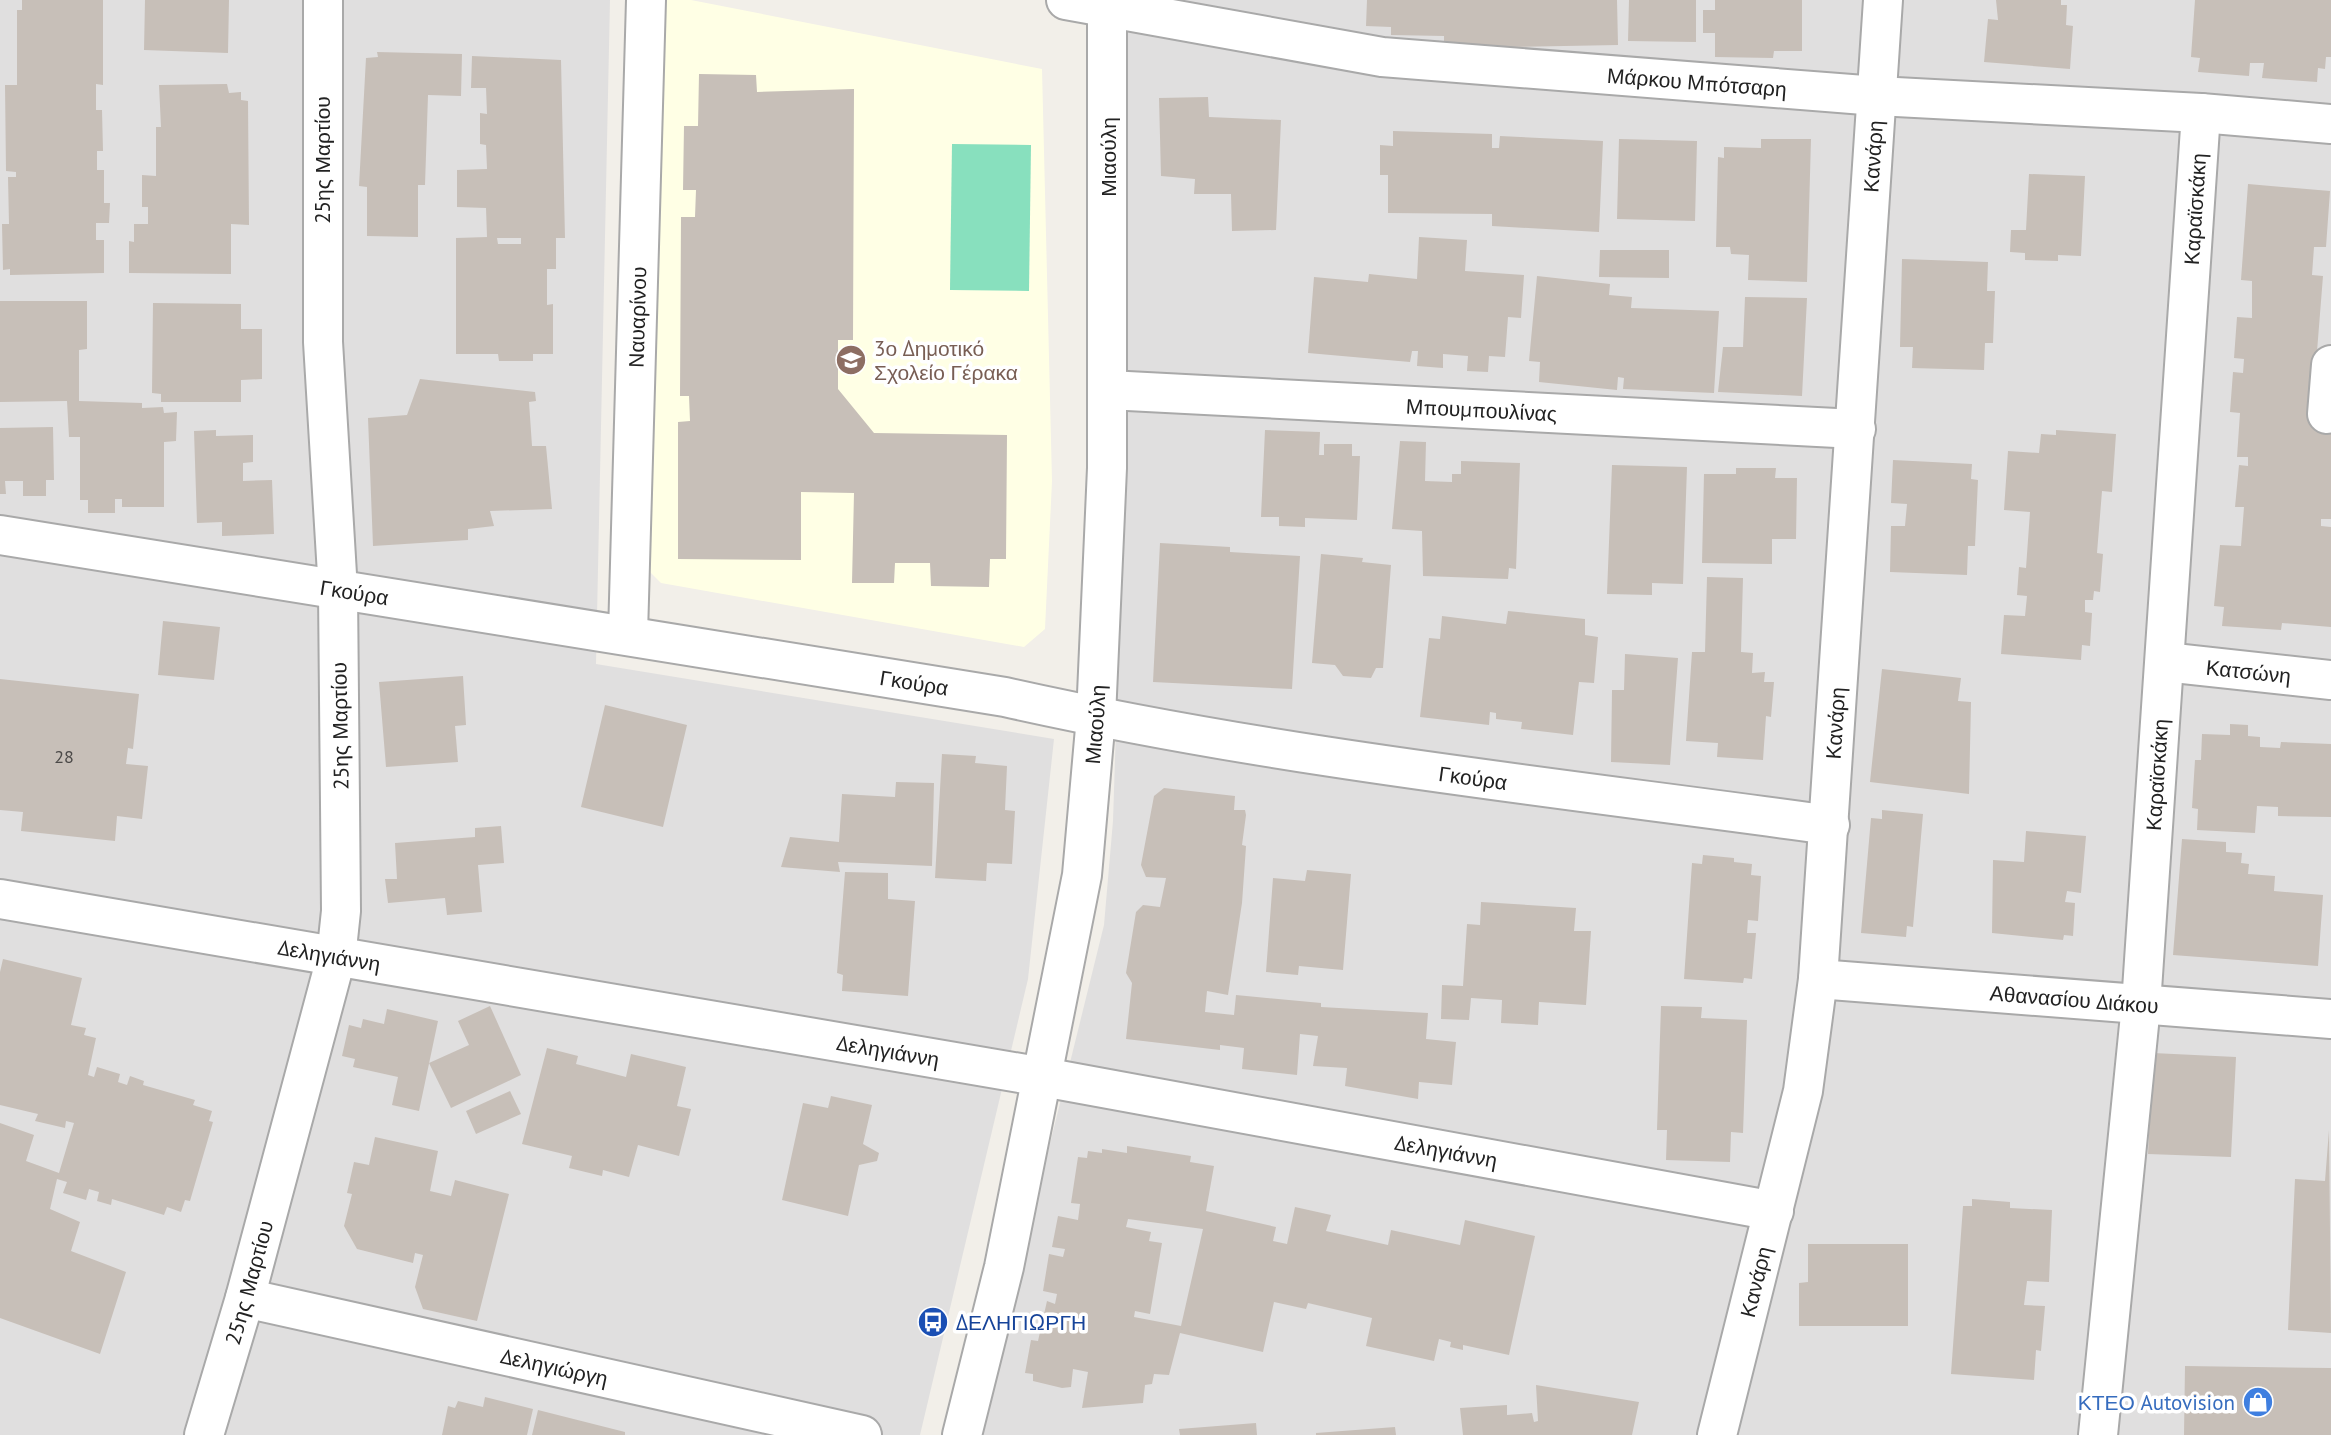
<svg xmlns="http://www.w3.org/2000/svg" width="2331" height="1435" font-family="'PT Sans',sans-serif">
<rect width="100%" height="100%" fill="#f2efe9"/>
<path fill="#e0dfdf" d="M0,0H610L596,664L1054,739L1028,979L920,1435H0Z
M1126,0H2331V1435H978L1104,925L1113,821L1128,361Z"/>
<path fill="#ffffe5" d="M662,0H691L1042,69L1052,481L1045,629L1024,647L661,583L647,569Z"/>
<path fill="#88e0be" d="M952,144L1031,145L1029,291L950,290Z"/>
<path fill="#c7bfb8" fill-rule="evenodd" d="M22,0H103V85L96,84V110H102L103,151H97V170H104V203H110L109,223H96V240H104V273L10,275V269L3,270L2,224H9L8,177H16V172L6,171L5,85H17V10H22Z
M145,0H229L228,53L144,50Z
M1367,0H1617L1618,45L1507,47L1444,53V36L1391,35V27L1366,26Z
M1629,0H1696V42L1628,41Z
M1715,0H1802V51H1774L1773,58L1715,57V33H1703V10H1715Z
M1996,0H2061V5H2067L2066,25L2073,26L2070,69L1984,62L1988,19L1998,20Z
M2195,0H2331V57H2326L2325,69L2318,68L2317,82L2262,78L2264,63H2250L2249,76L2198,72L2200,58L2191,57Z
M377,52L462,54L461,96L428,95L425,185H418V237L367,236V187L359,186L366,58L378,57Z
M472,56L561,60L565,238H556V269H547V305L553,304V354H533V361H499L498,354H456V238L487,237L486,208L457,207V170L487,169L486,145L480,144V113L487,114L486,88H471ZM497,238H521V244H498Z
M699,74L756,75L757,92L854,89L853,340H838V389L874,433L1007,435L1006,559H990L989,587L931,586L930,563H895L894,583H852L854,493L801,492V560L678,559V422L690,421L689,396H680L681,217H695L696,190H683L684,126H698Z
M227,84L229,93L241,92V100L248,101L249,225L231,224V274L129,273V241L134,242V224H148V207H142V175L156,176V127H161L159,85Z
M1208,97L1209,117L1281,120L1276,230L1232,231L1231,194H1194L1195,179L1161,176L1159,98Z
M1393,131L1492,134V148H1499L1500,136L1603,141L1599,232L1492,226V214L1388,213V175H1380V145L1393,146Z
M1619,139L1697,141L1695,221L1617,219Z
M1761,139H1811L1807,282L1748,280L1749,255L1731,254L1730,247H1716L1718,157L1724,158V147L1761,148Z
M2029,174L2085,176L2081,256L2058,255V261L2025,260V253L2010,252L2011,230H2026Z
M2248,184L2330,191L2326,247H2314L2312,275L2323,276L2311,427L2331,428V519H2321V526L2331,527V627L2282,623L2281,630L2222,626L2224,607L2214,606L2220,545L2241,546L2244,507H2235L2239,465L2248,466V457H2237L2240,413L2230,412L2233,372L2243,373L2244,359L2234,358L2237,317L2252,318V281L2241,280Z
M1419,237L1467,240L1465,271L1524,275L1521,318L1508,317L1505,357L1489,356L1488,372L1467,371L1468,356L1443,354V368L1417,366L1418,351H1412L1410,362L1308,353L1314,277L1368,282L1369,274L1417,279Z
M1600,250H1669V278L1599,277Z
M1902,259L1988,262L1987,291H1995L1993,343H1985L1984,370L1912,368L1913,347H1900Z
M1537,276L1610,284L1609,295L1632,297L1631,308L1719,311L1714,393L1623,389L1624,378L1618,377L1617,390L1539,382L1540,362L1529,361Z
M1745,297L1807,298L1802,396L1718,392L1723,347H1743Z
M0,301H87V349L79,350V401L142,403V408L163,407L164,413L177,412L176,441L164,442V507H122V499H115V513H88V500H80V437H69L67,401L0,402Z
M153,303L241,304V329H262V379L241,380V402H161V394L152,393Z
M420,379L535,392L536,401L529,402L532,446H546L552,509L490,511L494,526L468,529V540L373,546L368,418L407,415Z
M53,427L54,480H46V496H23V481H5L6,494H0V428Z
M216,430V436L253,435V462L243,463V481L272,480L274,534L222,536V522L197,523L194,431Z
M1265,430L1320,432L1319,455H1324V444H1352V456H1360L1357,520L1305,518V527L1279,526V517H1261Z
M2056,430L2116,434L2112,492L2102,491L2097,553L2103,554L2100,592L2094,591L2093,600H2085V612L2092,613L2090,646L2082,645L2081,660L2001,654L2004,615L2025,616L2027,596L2017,595L2019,567L2026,568L2030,512L2004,510L2008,451L2039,453L2041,434L2056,435Z
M1400,441L1426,442L1425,481L1452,482V474H1461V461L1520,463L1516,569L1509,568L1508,579L1423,576L1422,531L1392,529Z
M1893,460L1972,464L1971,479L1978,480L1975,546H1968L1967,575L1890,572L1891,526H1905L1907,504L1891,503Z
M1612,465L1687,467L1683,584L1652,583V595L1607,594Z
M1736,468H1776L1775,478H1797L1796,539H1772V564L1702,563L1704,474H1736Z
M1160,543L1230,547V552L1300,556L1292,689L1153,682Z
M1321,554L1363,558L1362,562L1391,565L1383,668H1376L1371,678L1343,676L1335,665L1312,663Z
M1707,577L1743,578L1741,652L1753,653L1752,673L1765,672L1764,682H1774L1771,717L1766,716L1763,760L1717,757L1718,743L1686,741L1692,652H1705Z
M1508,611L1585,619V635L1598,637L1594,683L1579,682L1573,735L1521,729L1522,722L1496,719V713L1490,712L1489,725L1420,717L1429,638L1440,639L1442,616L1506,624Z
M163,621L220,627L214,680L158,675Z
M1625,654L1678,658L1670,765L1611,762L1612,690H1624Z
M1882,669L1961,678L1958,701L1971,702L1969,794L1870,782Z
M463,676L466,725L455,726L458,762L386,767L379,682Z
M0,679L139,694L133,749L128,748L126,764L148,766L142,819L117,816L115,841L21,831L23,812L0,810Z
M605,705L687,725L663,827L581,807Z
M2230,724L2248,725V736L2260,737V747L2280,748L2281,742L2331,744V817L2278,816V807L2257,806L2255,833L2197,830L2198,809L2192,808L2195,760H2201L2202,734L2230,735Z
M942,754L976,756L975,763L1007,766L1005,810L1015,811L1012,864L987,863L986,881L935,878Z
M896,782L934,783L932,866L838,862L840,872L781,867L790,837L839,842L842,794L895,797Z
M1164,788L1235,796L1234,810H1245L1246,815L1242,845L1246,846L1242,903L1228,995L1207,991L1205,1012L1234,1015L1236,995L1321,1003V1007L1428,1013L1426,1039L1456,1042L1452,1085L1419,1082L1418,1099L1345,1086L1347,1068L1313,1066L1318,1036L1300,1034L1297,1075L1242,1069L1244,1048L1220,1045V1050L1126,1039L1132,983L1126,973L1136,912L1143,905L1160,907L1166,878L1146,877L1141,865L1154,796Z
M1882,810L1923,814L1913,927L1907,926L1906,937L1861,933L1871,818L1882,819Z
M501,826L504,863L478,865L482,912L447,915L445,898L388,903L385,879H397L395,843L475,837V828Z
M2026,831L2086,836L2081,893L2067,891L2065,902L2075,903L2073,936L2064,935L2063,940L1992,933L1993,860L2024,862Z
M2182,839L2226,842V852L2242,853L2241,863L2249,864L2248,874L2275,876L2274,891L2323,895L2318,966L2173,955Z
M1703,855L1734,858V862L1752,864L1751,875L1761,876L1758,921L1748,920L1747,933H1756L1752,979L1744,978L1743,983L1684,979L1692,863L1702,864Z
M1307,870L1351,874L1343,970L1299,966L1298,975L1266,972L1273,878L1305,881Z
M845,872L888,873V899L915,901L908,996L842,991L843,975L837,973Z
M1481,902L1576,908L1574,931H1591L1586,1005L1539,1002L1538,1025L1501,1023L1502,1000L1471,998L1469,1020L1441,1019L1442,985L1463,986L1467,924L1480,925Z
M3,959L82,978L71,1025L86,1028L84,1035L96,1038L88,1075L94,1077L97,1067L120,1074L118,1082L127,1085L130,1076L144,1081L143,1085L195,1100L193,1105L212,1111L209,1121L213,1122L190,1201L185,1200L181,1212L167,1207L164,1215L112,1199L111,1205L97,1201L99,1192L89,1189L86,1200L63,1193L67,1182L57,1179L50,1209L80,1222L71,1251L126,1272L100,1354L0,1318V1123L34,1135L26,1161L59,1173L74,1123L66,1121L65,1128L35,1121L38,1114L0,1105V972Z
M490,1006L521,1075L451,1108L429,1063L469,1045L458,1021Z
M1661,1006L1702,1007L1701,1018L1747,1020L1743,1133L1731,1132L1730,1162L1666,1160L1667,1130H1657Z
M387,1009L438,1021L419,1111L392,1105L398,1077L353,1067L355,1059L342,1056L349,1025L361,1028L363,1019L384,1024Z
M547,1048L578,1056L576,1064L626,1077L631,1054L686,1067L677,1106L691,1109L679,1156L638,1145L629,1177L603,1170L602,1176L569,1168L572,1156L522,1144Z
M2153,1053L2236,1057L2231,1157L2148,1154Z
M510,1091L521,1114L476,1134L466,1111Z
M831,1096L872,1105L863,1144L879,1153L877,1161L859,1165L848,1216L782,1200L803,1103L828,1108Z
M2329,1130L2331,1333L2288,1330L2295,1179L2325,1181Z
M375,1137L438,1151L430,1191L451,1196L455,1180L509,1194L477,1321L423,1309L415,1287L423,1255L415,1253L413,1263L357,1249L344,1226L352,1194L347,1193L354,1162L369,1165Z
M1127,1146L1191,1156L1190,1162L1214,1166L1206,1211L1276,1227L1273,1241L1287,1244L1295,1207L1331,1215L1326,1231L1388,1245L1391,1230L1460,1245L1465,1220L1535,1236L1509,1355L1463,1345V1350L1450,1347L1451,1342L1439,1339L1434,1361L1366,1346L1372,1318L1308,1303L1306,1309L1274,1302L1263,1352L1180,1333L1169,1375L1154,1374L1152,1384L1145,1385L1143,1403L1082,1408L1088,1372L1073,1369L1071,1387L1062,1388L1033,1381V1374L1025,1373L1031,1340L1038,1341L1047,1301L1055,1304L1057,1294L1043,1291L1049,1254L1063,1257L1065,1249L1052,1247L1058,1216L1078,1220L1080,1204L1071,1203L1078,1157L1087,1158L1088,1151L1102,1153V1149L1127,1153ZM1128,1219L1203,1229L1181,1326L1134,1317L1135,1311L1150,1314L1162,1243L1149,1241L1151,1232L1126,1227Z
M1972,1199L2010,1202V1208L2052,1210L2049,1282L2027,1281L2024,1305L2045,1306L2041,1351L2036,1350L2034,1380L1951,1374L1963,1206H1972Z
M1808,1244H1908V1326H1799V1283L1808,1282Z
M2185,1366L2331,1368V1435H2184Z
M1536,1385L1639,1402L1632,1435H1463L1460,1408L1507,1405V1415L1532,1413L1534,1422L1538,1421Z
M485,1397L533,1409L527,1435H442L448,1406L455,1408L458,1401L483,1407Z
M538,1410L625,1432V1435H532Z
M1256,1423L1257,1435H1180L1179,1429Z
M1395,1427L1396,1435H1316V1433Z"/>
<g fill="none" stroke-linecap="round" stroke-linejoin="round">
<g stroke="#a9a9a9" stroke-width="42">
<g id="minor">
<path id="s1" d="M1066,0L1382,57L1877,96L2201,113L2331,124"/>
<path id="s2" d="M1108,390L1856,429"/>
<path d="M2327,414L2331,365"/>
<path id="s3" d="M0,535L1005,697C1277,758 1554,787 1830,825"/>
<path id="s4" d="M628,634L646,0"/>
<path id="s5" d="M2165,662L2331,680"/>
<path id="s6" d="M0,899L1043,1077L1774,1211"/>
<path id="s7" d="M1818,979L2331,1019"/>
<path id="s8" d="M245,1298L862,1435"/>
<path id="s9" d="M204,1435L245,1298L336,958L341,911L338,591L323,342V0"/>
<path id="s10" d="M962,1435L1004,1267L1082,875L1096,717L1107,468V0"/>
<path id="s11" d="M1717,1435L1803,1091L1818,979L1883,0"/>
<path id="s12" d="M2098,1435L2141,1005L2201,113"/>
</g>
</g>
<use href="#minor" stroke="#fff" stroke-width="38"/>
</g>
<defs>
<g id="school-disc" transform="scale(1.575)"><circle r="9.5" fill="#8d6e63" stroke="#fff"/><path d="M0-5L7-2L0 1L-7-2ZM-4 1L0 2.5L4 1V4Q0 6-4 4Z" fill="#fff"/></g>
<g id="bus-disc" transform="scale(1.575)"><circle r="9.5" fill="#1a4fb4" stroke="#fff"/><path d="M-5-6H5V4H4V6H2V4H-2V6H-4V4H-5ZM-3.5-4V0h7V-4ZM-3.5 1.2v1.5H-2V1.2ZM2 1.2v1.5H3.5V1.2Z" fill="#fff"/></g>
<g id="shop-disc" transform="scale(1.575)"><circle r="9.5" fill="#3f7fe0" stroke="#fff"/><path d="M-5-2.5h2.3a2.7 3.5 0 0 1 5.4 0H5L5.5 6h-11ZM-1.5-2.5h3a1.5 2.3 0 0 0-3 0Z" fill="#fff"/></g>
</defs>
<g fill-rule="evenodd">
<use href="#school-disc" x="851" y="360"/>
<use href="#bus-disc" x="933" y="1322"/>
<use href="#shop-disc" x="2258" y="1402"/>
</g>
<g text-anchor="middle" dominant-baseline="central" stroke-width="7" stroke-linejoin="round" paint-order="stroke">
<g font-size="18" fill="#4b4948">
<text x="64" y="756">28</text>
</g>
<g font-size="21" fill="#222" stroke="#fff">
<text stroke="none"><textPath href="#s1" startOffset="637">Μάρκου Μπότσαρη</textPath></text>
<text transform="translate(1108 157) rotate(-90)">Μιαούλη</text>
<text stroke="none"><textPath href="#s11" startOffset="1292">Κανάρη</textPath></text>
<text transform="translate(322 160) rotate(-90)">25ης Μαρτίου</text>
<text stroke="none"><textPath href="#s12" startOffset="1230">Καραϊσκάκη</textPath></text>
<text stroke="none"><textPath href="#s4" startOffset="317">Ναυαρίνου</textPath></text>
<text stroke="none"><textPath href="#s2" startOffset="374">Μπουμπουλίνας</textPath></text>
<text stroke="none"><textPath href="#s3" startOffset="359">Γκούρα</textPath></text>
<text stroke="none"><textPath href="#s5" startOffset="84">Κατσώνη</textPath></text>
<text stroke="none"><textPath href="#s3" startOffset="926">Γκούρα</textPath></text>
<text stroke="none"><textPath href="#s11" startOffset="724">Κανάρη</textPath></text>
<text stroke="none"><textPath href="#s10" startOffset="724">Μιαούλη</textPath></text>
<text transform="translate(340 726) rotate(-91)">25ης Μαρτίου</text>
<text stroke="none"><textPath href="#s12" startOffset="663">Καραϊσκάκη</textPath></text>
<text stroke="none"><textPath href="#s3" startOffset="1493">Γκούρα</textPath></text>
<text stroke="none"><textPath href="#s6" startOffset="334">Δεληγιάννη</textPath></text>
<text stroke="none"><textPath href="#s7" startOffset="257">Αθανασίου Διάκου</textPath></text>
<text stroke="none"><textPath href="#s6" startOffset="901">Δεληγιάννη</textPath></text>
<text stroke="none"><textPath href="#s6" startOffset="1468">Δεληγιάννη</textPath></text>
<text stroke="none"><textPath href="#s9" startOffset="159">25ης Μαρτίου</textPath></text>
<text stroke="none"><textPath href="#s11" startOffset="158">Κανάρη</textPath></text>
<text stroke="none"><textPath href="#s8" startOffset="317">Δεληγιώργη</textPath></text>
</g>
<g font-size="21" fill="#785e54" stroke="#fff" text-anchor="start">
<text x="874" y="348">3ο Δημοτικό<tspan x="874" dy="24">Σχολείο Γέρακα</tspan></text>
</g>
<g font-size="21" fill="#164399" stroke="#fff" text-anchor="start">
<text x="956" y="1322">ΔΕΛΗΓΙΩΡΓΗ</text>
</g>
<g font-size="21" fill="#366cbe" stroke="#fff" text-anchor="end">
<text x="2235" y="1402">ΚΤΕΟ Autovision</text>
</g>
</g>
</svg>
